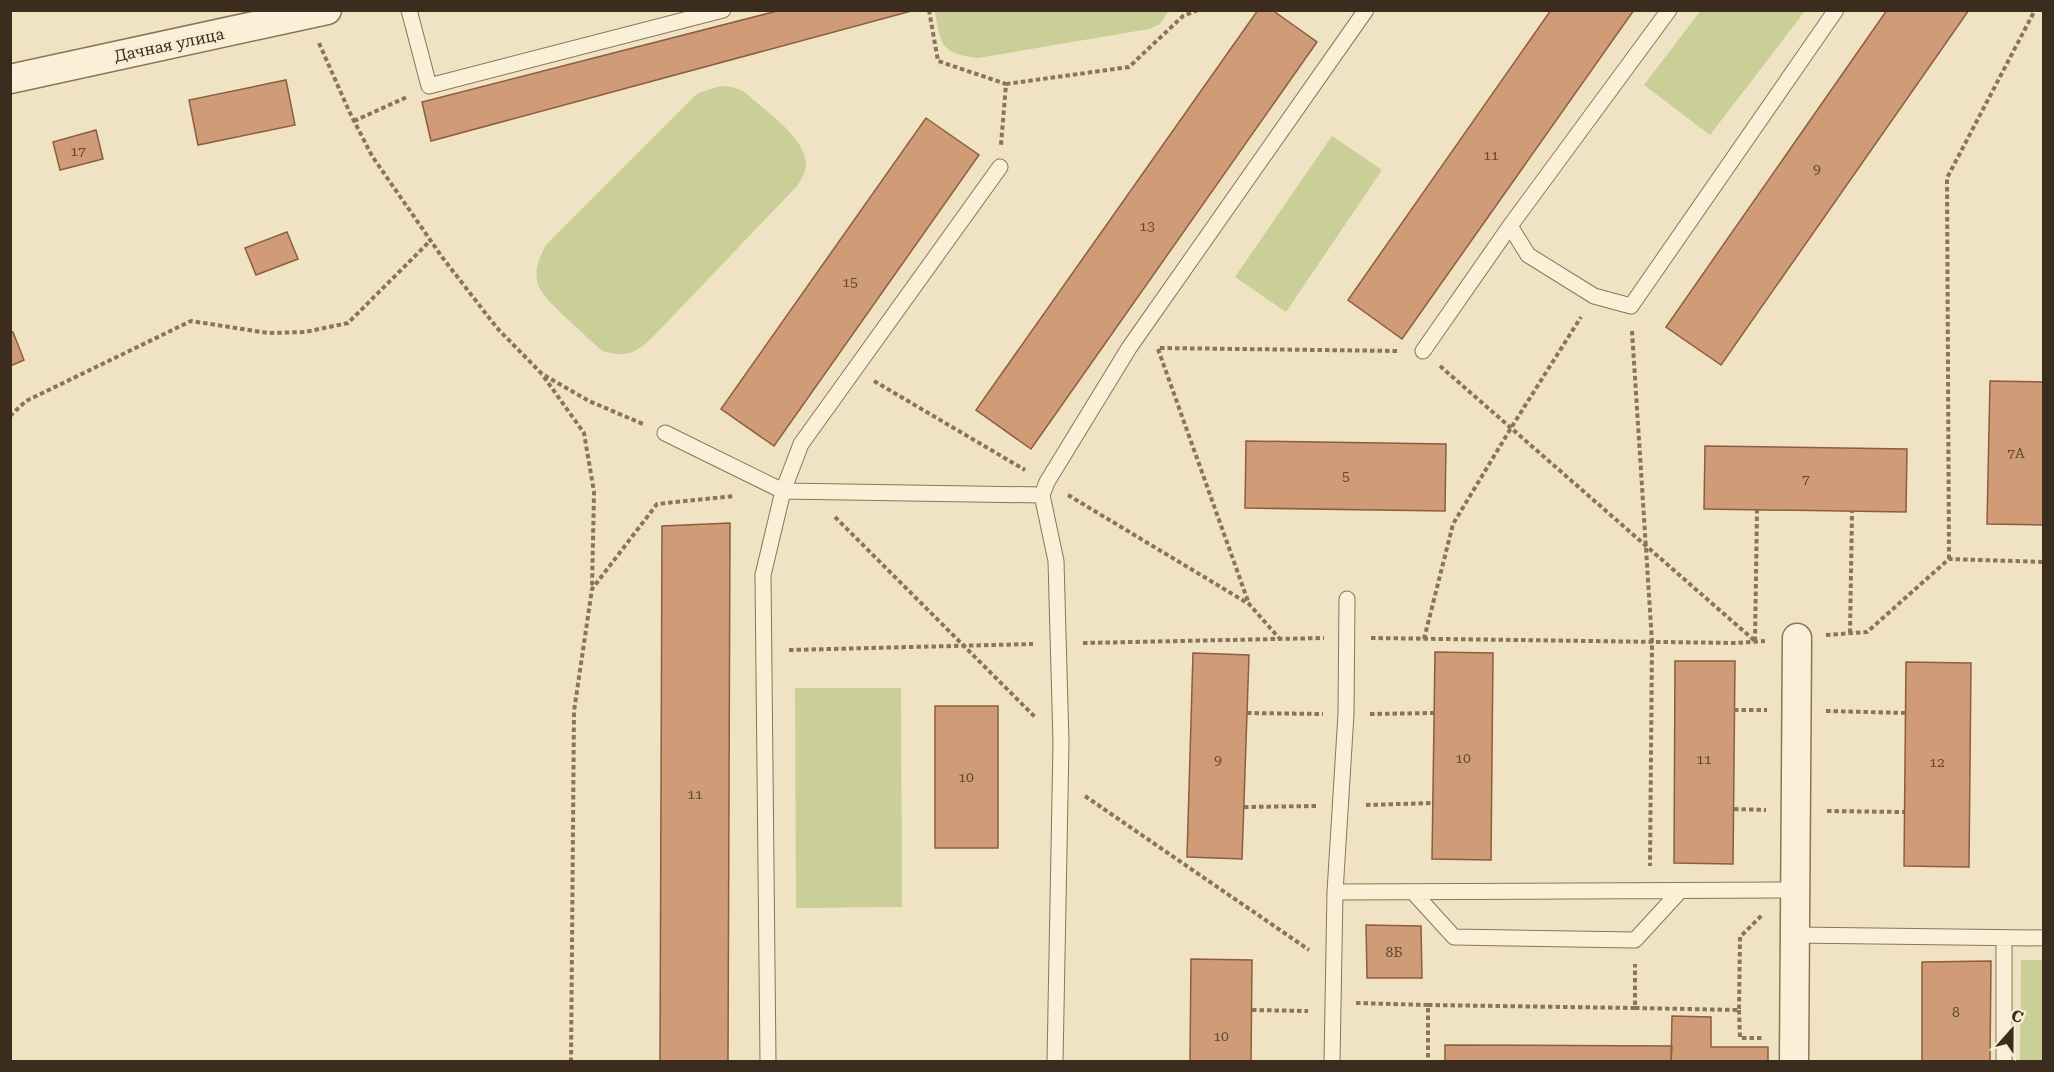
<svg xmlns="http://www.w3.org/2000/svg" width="2054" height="1072" font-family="'Roboto Serif',serif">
<rect width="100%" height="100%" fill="#f0e3c4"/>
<path fill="#c9cf97" d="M1701,10L1805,11L1710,135L1644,85Z
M935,11V10L1169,11L1160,24L1149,29L978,58C941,54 940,44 935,11Z
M720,86L732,87L743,91C762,108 806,138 806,164C806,173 801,179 797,186L651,339C633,355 625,357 602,351C589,339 576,327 563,315C538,291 527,279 546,245L698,93Z
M1332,136L1382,170L1286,312L1235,277Z
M795,688H901L902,907L796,908Z
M2021,960H2043V1061H2020Z"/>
<path fill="#d09c78" stroke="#8c5d3e" stroke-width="1.5" d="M781,10H915L431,141L422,102Z
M1258,10H1272L1317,42L1031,449L976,410Z
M1551,10H1634L1402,339L1348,300Z
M1887,10H1969L1721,365L1666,327Z
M286,80L295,125L198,145L189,100Z
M926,118L979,155L774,446L721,409Z
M96,130L103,159L60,170L53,142Z
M287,232L298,259L256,275L245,248Z
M13,332L24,360L10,366V333Z
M1990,381L2044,382V525L1987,524Z
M1246,441L1446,444L1445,511L1245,508Z
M1705,446L1907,449L1906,512L1704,509Z
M730,523L728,1062H660L662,526Z
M1435,652L1493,653L1491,860L1432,859Z
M1193,653L1249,655L1242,859L1187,857Z
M1675,661H1735L1733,864L1674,863Z
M1906,662L1971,663L1969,867L1904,866Z
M935,706H998V848H935Z
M1366,925L1421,926L1422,978H1367Z
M1191,959L1252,960L1251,1062H1190Z
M1991,961L1990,1062H1922V962Z
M1672,1016L1711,1017V1047H1768V1062H1671Z
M1445,1045L1672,1046L1671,1062H1445Z"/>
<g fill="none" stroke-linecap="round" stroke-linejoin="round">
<g stroke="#8c7459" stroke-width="17">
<path id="service" d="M409,10L429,86L723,10
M1669,10L1510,226L1528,255L1594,296L1631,306L1836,10
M1423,351L1510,226
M665,433L783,491L801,444L1000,167
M1335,892L1796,890
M1413,892L1454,937L1635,940L1680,891
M1795,935L2044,938
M768,1062L763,575L783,491L1042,495
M1055,1062L1061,743L1056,561L1042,495L1047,482L1129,348L1366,10
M1332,1062L1335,892L1346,714L1347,599
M2004,1062V938"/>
</g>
<g stroke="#8c7459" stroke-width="31">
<path id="minor" d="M10,79L327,10
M1794,1062L1797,638"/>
</g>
<path stroke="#8c7459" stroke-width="4" stroke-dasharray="4.5 3" stroke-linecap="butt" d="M929,10L938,61L1006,84L1001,145
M319,43L349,111L372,156L442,257L497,328L542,374L589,401L643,424
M1006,84L1129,67L1183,16L1198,10
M354,121L407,97
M1632,331L1652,642L1650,866
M1160,348L1399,351
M1158,349L1249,604
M1440,366L1755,641
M544,377L584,433L594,492L592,587
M874,381L1025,470
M10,416L26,401L191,321L268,333L305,332L348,323L431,240
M1068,495L1249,604L1279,638
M835,517L1035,717
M1949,559L1947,178L2035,10
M1850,633L1852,512
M1826,635L1867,632L1949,559L2044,562
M1371,638L1736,643L1765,641
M1424,639L1453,524L1511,428L1581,317
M1755,641L1757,510
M1083,643L1324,638
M789,650L1033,644
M1734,710H1767
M1826,711L1906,713
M1247,713L1323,714
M1370,714L1435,713
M1085,796L1309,950
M1366,805L1434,803
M1244,807L1316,806
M1734,809L1766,810
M1827,811L1904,812
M1356,1003L1428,1005V1062
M1428,1005L1635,1008V964
M1635,1008L1739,1010L1740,937L1762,915
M1252,1010L1308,1011
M1739,1010L1740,1038H1762
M571,1062L574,711L592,589L657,504L734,496"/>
<use href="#service" stroke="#faf0d7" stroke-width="15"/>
<use href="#minor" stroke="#faf0d7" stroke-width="28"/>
</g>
<g text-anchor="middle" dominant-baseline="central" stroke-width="6" stroke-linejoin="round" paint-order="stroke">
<g font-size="14" fill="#604834">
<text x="78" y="151">17</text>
<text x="1491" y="155">11</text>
<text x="1817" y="169">9</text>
<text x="1147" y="226">13</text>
<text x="850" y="282">15</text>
<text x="2016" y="453">7А</text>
<text x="1346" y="476">5</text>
<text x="1806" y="479">7</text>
<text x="1463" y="758">10</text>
<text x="1704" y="759">11</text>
<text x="1218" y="760">9</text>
<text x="1937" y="762">12</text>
<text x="966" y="777">10</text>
<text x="695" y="794">11</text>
<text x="1394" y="952">8Б</text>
<text x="1956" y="1012">8</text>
<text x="1221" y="1036">10</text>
</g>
<g font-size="16" fill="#3b2c1e" stroke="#f7edd4">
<text transform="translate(169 45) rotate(-12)">Дачная улица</text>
</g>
</g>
<rect width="2054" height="1072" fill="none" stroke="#3b2c1e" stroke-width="24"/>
<g transform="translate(2012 1030) rotate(21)" stroke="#f7edd4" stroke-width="4.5" paint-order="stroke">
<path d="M0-4.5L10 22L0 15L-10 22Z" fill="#3b2c1e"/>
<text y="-9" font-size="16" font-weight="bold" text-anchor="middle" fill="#3b2c1e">С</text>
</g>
</svg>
